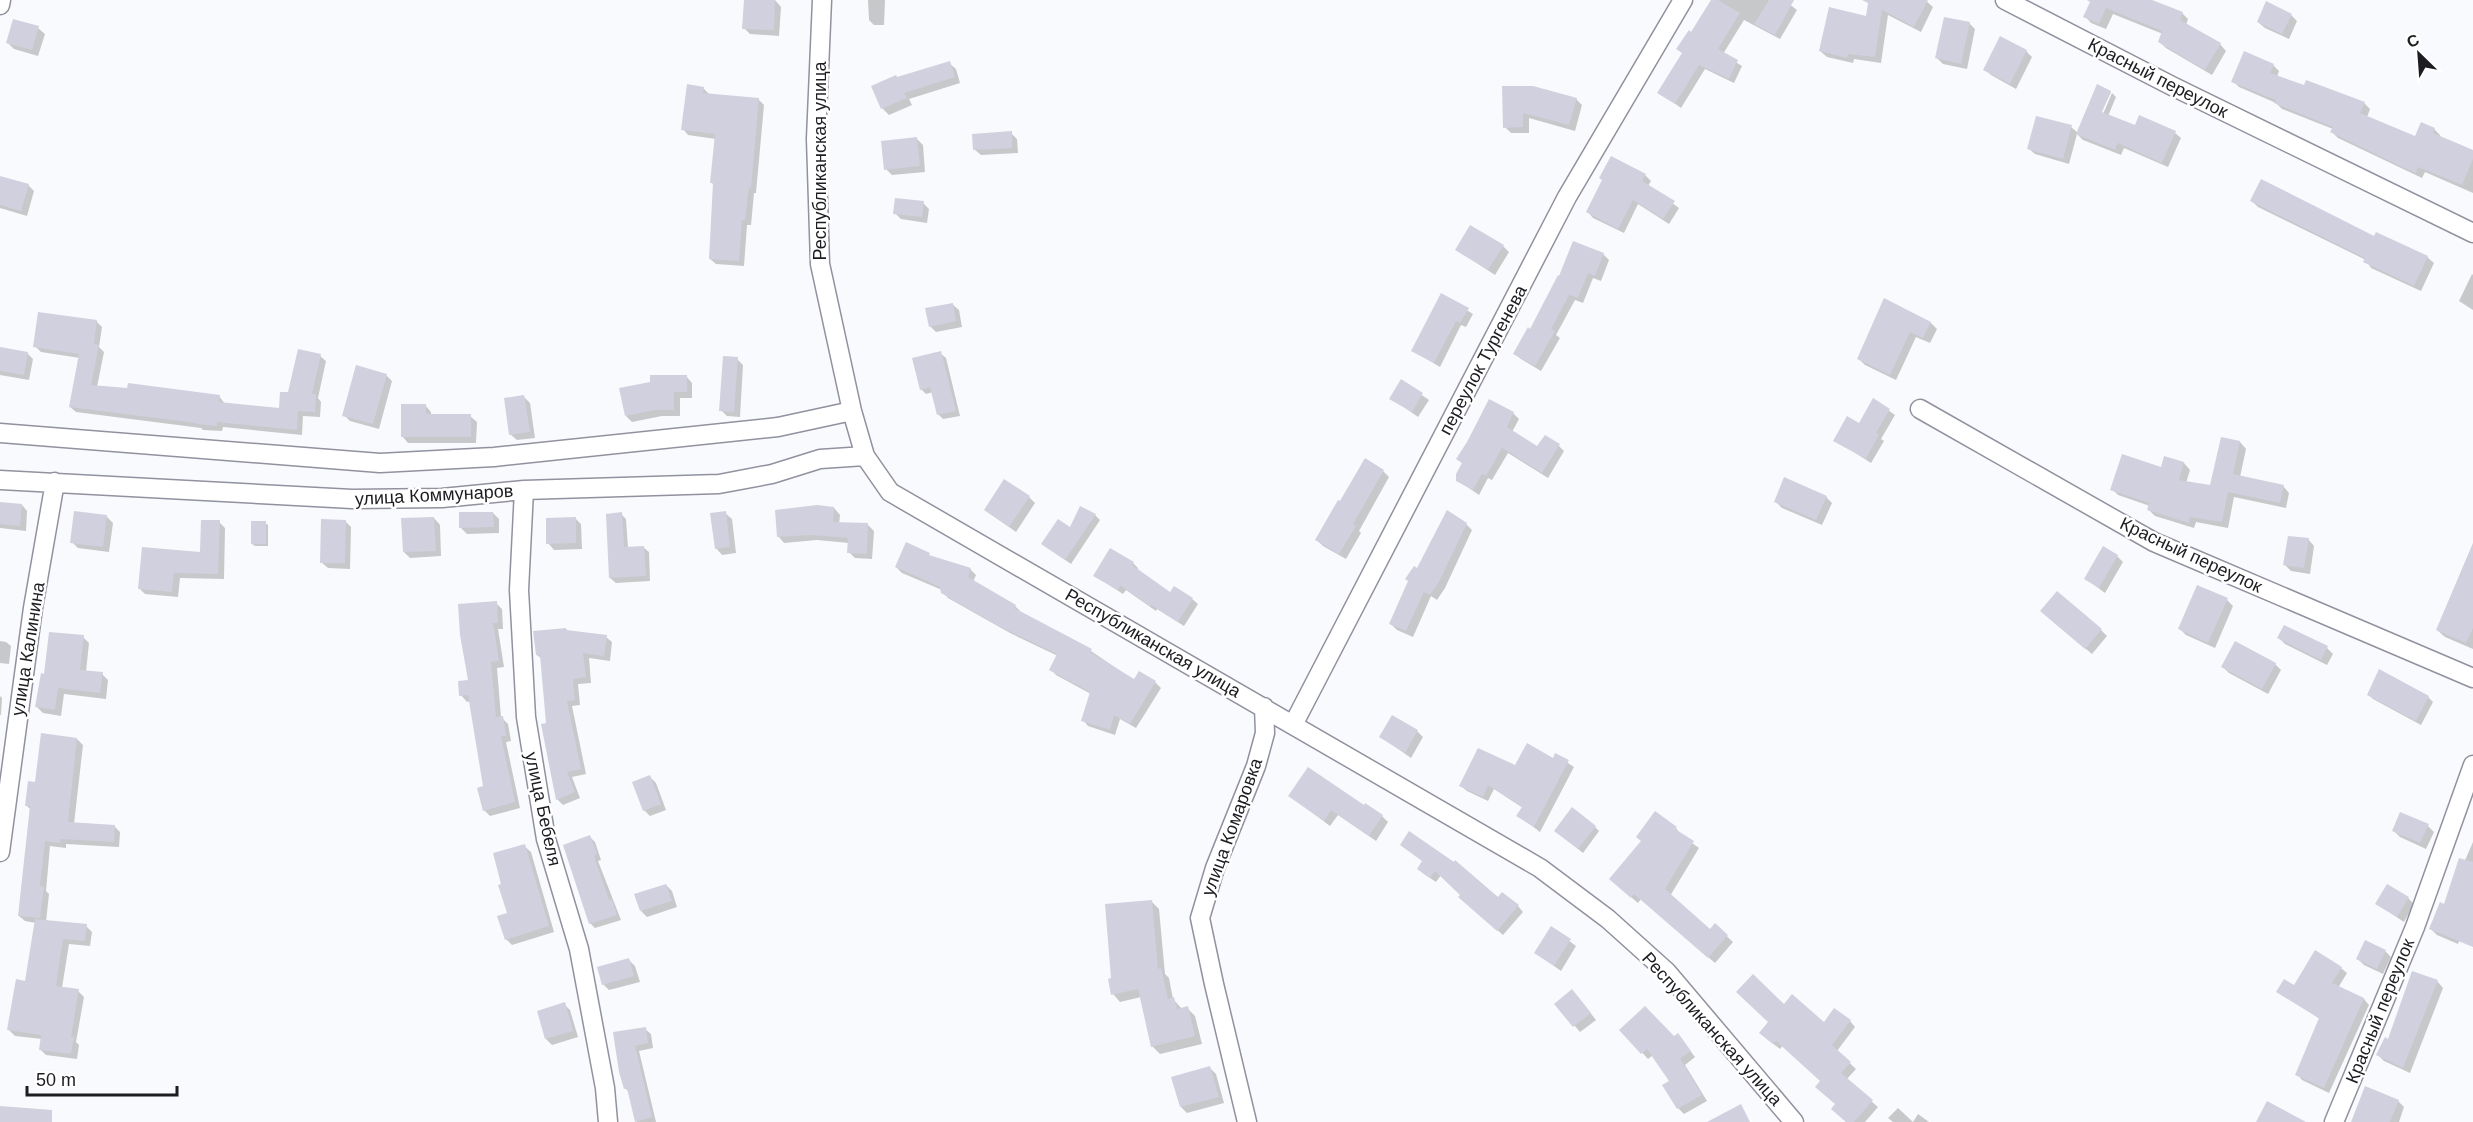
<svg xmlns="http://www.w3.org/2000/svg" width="2473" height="1122" font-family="Arial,sans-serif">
<rect width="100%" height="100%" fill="#f9fafd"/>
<path fill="#0003" d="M745,0H775L781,7L779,36L750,34L744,28Z
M868,0H885L884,25H874L869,20Z
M1712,0H1784L1797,10L1780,39L1744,20L1723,54L1742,66L1734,83L1705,69L1681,108L1659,92L1683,54L1692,34Z
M1869,0H1925L1933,7L1921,32L1888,15L1881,63L1854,59L1853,63L1827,57L1820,51L1867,17Z
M2093,0H2148L2182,13L2188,19L2186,25L2220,44L2226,51L2212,75L2166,48L2160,42L2163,34L2113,14L2106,29L2091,23L2085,16Z
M2291,15L2297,21L2289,39L2265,28L2258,22Z
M1969,23L1975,29L1967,69L1943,64L1937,58Z
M38,28L45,34L38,56L14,49L8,43Z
M2026,51L2032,57L2016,89L1991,75L1985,69Z
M949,63L956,69L960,83L909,99L912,105L889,115L883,109L873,87Z
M2273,65L2279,71L2277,77L2305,87L2307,82L2364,103L2370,109L2367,117L2415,138L2434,129L2440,135L2439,138L2473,152V193L2425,172L2422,178L2338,138L2332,132L2333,129L2282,109L2276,103L2239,87L2233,81Z
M2098,86L2111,92L2098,118L2101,119L2112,93L2116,97L2108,116L2136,127L2175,133L2181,138L2168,167L2124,148L2121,155L2083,140L2077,134L2069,164L2035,154L2028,148L2071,127L2078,133Z
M703,88L709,94L758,99L764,105L756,193H754L751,225H747L744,266L716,264L710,259L714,185L711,182L716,139L688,135L683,129Z
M1504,88L1576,99L1582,105L1575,131L1529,118V133H1511L1505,127Z
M1011,133L1017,139L1018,153L981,155L974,149Z
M917,139L923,145L925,172L892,175L886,169Z
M1645,175L1651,181L1648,186L1679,208L1669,224L1638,204L1624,233L1593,218L1588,212Z
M0,177L28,185L34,191L27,216L0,208Z
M2252,201L2375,238L2377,234L2427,257L2434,263L2421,291L2371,268L2366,260L2258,207Z
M923,203L929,209L927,223L901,219L895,213Z
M1503,246L1509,252L1495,275L1457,250Z
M1603,254L1609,260L1601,281L1593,278L1583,303L1575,300L1556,335L1560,338L1541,371L1521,359L1515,354L1531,331Z
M2472,274L2473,275V310L2459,301Z
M1442,295L1473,314L1466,327L1461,325L1440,367L1413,351Z
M1885,300L1931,323L1937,329L1930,343L1916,337L1896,380L1865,365L1859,359Z
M952,304L959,310L962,327L936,332L930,326Z
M96,321L102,327L99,347L104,352L97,387L219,396L225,404L280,410L320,356L326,361L318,398L321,402L320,417L303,416L302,435L223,427L222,431L203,430L201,428L76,412L70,407L80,358L41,352L35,346Z
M0,348L27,353L33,359L29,380L0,375Z
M940,353L946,358L960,416L943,419L938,414L933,392L926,394L921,389Z
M737,359L743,365L740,417L727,416L721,410Z
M386,375L392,381L379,429L350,421L344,415Z
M686,376L692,383V398H680V416H662L632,422L626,416Z
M1401,381L1429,400L1418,417L1391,398Z
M524,397L530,403L535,438L517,440L510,434Z
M1874,400L1895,415L1881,439L1884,441L1871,463L1835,440L1860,425Z
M1490,401L1513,413L1519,419L1512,432L1538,448L1559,446L1564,451L1548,478L1508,453L1492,480L1488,478L1479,495L1457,480L1463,464L1458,459Z
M425,405L431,412V415L470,416L477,422L476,443H408L402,436Z
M2222,439L2240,442L2246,449L2240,477L2283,486L2289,493L2286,508L2234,497L2228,528L2196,522L2194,528L2155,516L2149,510L2150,506L2118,495L2112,489L2162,469L2184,463L2190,470L2186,483L2211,487Z
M1383,471L1389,477L1359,531L1361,533L1346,559L1323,546L1316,539L1341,504Z
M1029,497L1035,503L1016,532L985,510Z
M1826,497L1832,503L1822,525L1782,508L1776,502Z
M0,503L22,505L27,511L26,531L0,528Z
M834,508L840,515L839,524L868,525L874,531L872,559L855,558L849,552V543L817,540L784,543L778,536Z
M493,513L499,519V533L467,534L461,528Z
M725,513L732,519L736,553L722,555L716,548Z
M621,514L626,519L628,548L643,547L649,552L650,581L616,583L610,578Z
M1095,515L1100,520L1071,564L1048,548L1071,530Z
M106,516L113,523L109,552L78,548L72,542Z
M434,518L440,525L441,556L410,558L404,552Z
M575,518L581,524L582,549L554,550L548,543Z
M345,521L351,527L350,569L328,568L321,562Z
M219,522L225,528L224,579L180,578L178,597L145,594L139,588L201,553Z
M265,523L268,525V546H255L252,544Z
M1466,524L1472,530L1445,588L1437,600L1431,596L1413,637L1397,630L1391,624L1418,570Z
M2308,539L2314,546L2310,574L2291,571L2285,565Z
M906,544L933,558L970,569L976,575L973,582L1015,606L1021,612L1091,651L1135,681L1155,682L1161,688L1136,728L1120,719L1115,735L1088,726L1083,720L1091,694L1056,675L1051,669L1058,656L1010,633L948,598L942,590L902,573L896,567Z
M2473,544V649L2445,637L2437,630Z
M2117,556L2123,562L2105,593L2086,579Z
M1133,563L1138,568L1137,571L1171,594L1192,599L1198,604L1184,626L1157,609L1156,611L1126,590L1123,594L1095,576Z
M2227,600L2233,606L2215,648L2186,635L2180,629Z
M496,603L502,609L503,629H498L504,667L497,668L501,717L508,724L511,741L506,742L520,808L490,816L484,810L485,787L471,701L467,702L461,695L469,681Z
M2048,617L2101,630L2107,636L2092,654Z
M566,629L569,632L606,637L612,642L610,661L589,658L591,683L578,684L580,705L572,706L586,774L572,777L580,798L563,805L557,799L542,659L537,655Z
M83,637L89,643L86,672L102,674L108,680L106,699L64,694L61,716L43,713L37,707L45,676Z
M2279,638L2327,648L2333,654L2327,665L2285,644Z
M0,641L6,642L11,646L9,664L0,663Z
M2275,664L2281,670L2268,694L2229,673L2223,667Z
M2380,671L2428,697L2433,702L2421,725L2373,699L2368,694Z
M0,696L2,698L1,715H0Z
M1417,731L1423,737L1411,758L1381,737Z
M77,739L83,745L74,824L114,826L120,832L119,847L66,844V848L50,846L46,891L49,894L46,922L86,926L92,932L90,946L69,944L62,988L78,991L84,997L76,1042L79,1045L77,1059L46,1055L40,1049L42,1039L15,1036L9,1030L26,983L36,923L25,921L19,916L31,810L26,805L36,784Z
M1556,755L1574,767L1540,832L1518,815L1523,808L1494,789L1488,801L1467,791L1461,786L1515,767L1553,760Z
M650,777L656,783L666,810L650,816L644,810Z
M1290,796L1364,807L1382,816L1388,822L1376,841L1338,815L1330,826Z
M2428,826L2434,832L2426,849L2400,837L2394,831Z
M1595,827L1599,831L1583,853L1561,835Z
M1676,828L1681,835L1699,848L1670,896L1710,931L1715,925L1733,942L1715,963L1641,899L1638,903L1617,885Z
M590,837L595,842L601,860L598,861L621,920L595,928L590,923Z
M2473,842V908L2458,944L2437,935L2431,929L2445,906Z
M1402,845L1498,899L1518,906L1523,912L1503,935L1465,902L1462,895L1441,875L1436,882L1424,874L1418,869L1423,861Z
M524,846L531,852L554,932L512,945L506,939L509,914L503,885Z
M666,885L672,891L677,907L647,917L641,911Z
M2408,898L2414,904L2404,922L2377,904Z
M1151,901L1159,909L1165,974L1169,978L1173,999L1182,1009L1187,1008L1195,1016L1202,1044L1160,1054L1152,1046L1141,997L1120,1002L1113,994V979Z
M1552,928L1576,946L1561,971L1536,953Z
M2385,951L2391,957L2383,974L2364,965L2358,959Z
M629,960L635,966L640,982L609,990L603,984Z
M2341,968L2347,973L2338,988L2364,999L2369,1005L2329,1093L2302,1080L2297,1074L2320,1019L2278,992Z
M2437,981L2443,988L2410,1073L2384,1061L2378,1055Z
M1578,997L1596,1020L1580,1032L1556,1004Z
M564,1004L570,1010L578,1037L552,1045L546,1039L538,1012Z
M1784,1006L1824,1024L1850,1021L1855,1027L1837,1051L1856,1069L1846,1080L1878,1107L1865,1122H1847L1822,1081L1783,1045L1780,1049L1767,1039Z
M645,1029L651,1034L653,1048L639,1051L656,1122H637L629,1092L625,1088L615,1034Z
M1621,1030L1674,1038L1678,1035L1695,1057L1685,1065L1707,1101L1684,1114L1678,1108L1672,1081L1653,1055L1648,1059Z
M1210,1068L1216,1074L1224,1103L1187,1113L1181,1107Z
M2398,1101L2404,1107L2399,1122H2360Z
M1898,1108L1913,1122L1918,1114L1929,1122H1893L1888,1118Z"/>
<path fill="#d0d0df" d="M744,0H775L774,30L742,29Z
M1711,0H1718L1740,13L1718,49L1738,60L1729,79L1699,65L1675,104L1657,93L1682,53L1676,49L1689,30L1691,32Z
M1769,0H1794L1775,35L1754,24Z
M1862,0H1928L1914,27L1882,10L1875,57L1848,54L1847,58L1819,51L1829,7L1866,16L1868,3Z
M2087,0H2152L2183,12L2180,20L2221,43L2205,70L2158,42L2162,31L2106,8L2099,24L2083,17L2090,2Z
M2266,1L2292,14L2282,34L2257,22Z
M1944,17L1970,22L1961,64L1935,58Z
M13,19L39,26L32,50L6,43Z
M2000,36L2027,50L2010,84L1983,70Z
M2244,51L2274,64L2270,73L2304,85L2306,80L2365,102L2360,113L2415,136L2421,122L2435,128L2433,133L2473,150V159L2462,185L2418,167L2416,173L2402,167L2330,132L2333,127L2274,103L2276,100L2231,82Z
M950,61L955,77L904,93L907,98L881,109L871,86L896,75L897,77Z
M687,84L704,87L703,93L759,98L751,188L749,187L745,220H742L739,261L709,259L713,183H710L715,134L681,130Z
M2097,84L2111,91L2102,112L2135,125L2139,115L2176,131L2162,163L2118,143L2115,150L2076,134Z
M1502,86H1533L1577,98L1569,125L1523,113V127L1503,128Z
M2036,116L2072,125L2063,159L2027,149Z
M1012,131V148L973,150L972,134Z
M917,137L920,166L884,170L881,141Z
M1611,156L1646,174L1642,181L1675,201L1663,219L1633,200L1618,229L1586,212L1602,180L1599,178Z
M0,176L29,184L21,211L0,205Z
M2261,179L2374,236L2376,232L2428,256L2414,286L2363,262L2365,258L2250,201Z
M895,198L924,201L922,217L893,214Z
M1470,225L1504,245L1488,270L1455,250Z
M1573,241L1604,253L1595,276L1588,273L1578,298L1569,295L1551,329L1555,331L1535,366L1513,354L1528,327L1530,329L1558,275L1559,276Z
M1441,293L1469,308L1460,323L1456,321L1434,363L1411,351Z
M1884,298L1931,322L1923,338L1910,332L1890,375L1857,359Z
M953,303L956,321L929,327L925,308Z
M38,312L97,320L94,344L99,345L91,385L127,388L128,383L220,395L219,402L279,408L280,392H288L298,349L321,354L312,394H316L315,412L298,411L297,430L217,422V426L196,424V423L69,407L79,354L33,347Z
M0,347L28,352L24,375L0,371Z
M941,351L956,411L937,415L930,387L920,390L912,358Z
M723,356L738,357L734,412L719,411Z
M356,365L387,374L373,424L342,416Z
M650,375H687V392H674V410H655L625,416L619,388L650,382Z
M1401,379L1423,393L1412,412L1389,399Z
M524,395L530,432L509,435L504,398Z
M1873,398L1890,409L1876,433L1879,434L1866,459L1833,441L1847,416L1859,423Z
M1489,399L1514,412L1507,427L1537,446L1545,435L1560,444L1542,473L1502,448L1486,476L1482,474L1473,490L1456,481V474L1462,463L1456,459L1467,442Z
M401,404H426V414H471V437H401Z
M2221,437L2240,441L2233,474L2284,485L2280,503L2228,492L2222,522L2190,517L2189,523L2147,510L2149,503L2110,490L2122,454L2161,467L2164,456L2184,462L2179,480L2210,485Z
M1365,458L1384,470L1353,524L1356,526L1339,554L1315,540L1338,500L1340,501Z
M1784,477L1827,496L1816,520L1774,502Z
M1004,479L1030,496L1009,527L984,510Z
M0,502L22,504L20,526L0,524Z
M817,505L834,507L833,522L868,523L867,554L847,553L848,538L810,535L777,537L775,510Z
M1080,506L1096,514L1065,560L1041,544L1058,519L1070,527Z
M1447,510L1467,523L1439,582L1430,595L1424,592L1406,631L1389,624L1408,581L1405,579L1414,566L1417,568Z
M74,511L107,515L103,547L70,543Z
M726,511L730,547L715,549L710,513Z
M459,512H493L494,527L459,528Z
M622,512L624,547L644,546L646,576L609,578L606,514Z
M434,517L436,551L403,552L401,518Z
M576,517V543L546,544V518Z
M321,519L346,520L345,563H320Z
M201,520H220L218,574L174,573L172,592L138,589L142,547L200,552Z
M251,521H266V544H251Z
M2288,536L2309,538L2304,568L2283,565Z
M906,542L930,553L929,555L971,568L968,577L1016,605L1014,608L1092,649L1090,652L1134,679L1139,671L1156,681L1130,724L1114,715L1110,730L1081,721L1090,692L1049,670L1057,654L1002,628L941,593L940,587L895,567Z
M2473,543V628L2466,643L2436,630Z
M2103,546L2118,555L2099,588L2084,579Z
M1110,548L1134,562L1132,565L1170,592L1174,586L1193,598L1178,622L1151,605L1150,606L1120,585L1118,590L1093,576Z
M2197,585L2228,598L2208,643L2178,629Z
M2057,591L2102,629L2085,649L2040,611Z
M497,601L498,623H493L499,661L491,662L496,717L503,716L506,736H501L515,802L483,811L477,788L483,786L468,695L459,696L458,681L468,680L460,635L458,604Z
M2284,625L2328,646L2321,660L2277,638Z
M566,628V630L607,635L604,656L583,653L586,677L573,679L575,700L567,701L581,769L567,772L575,792L556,800L541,724L546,723L540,655H536L533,631Z
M49,632L84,635L80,670L103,672L100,693L58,688L55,710L35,707L41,673L44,674Z
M2235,641L2276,663L2262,689L2221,667Z
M2379,669L2429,696L2416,721L2367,695Z
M1392,715L1418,730L1405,753L1379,737Z
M41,733L77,738L68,822L115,825L114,842L61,839L60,843L45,841L40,886L44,887L40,918L18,916L30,806H25L28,781L35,782Z
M1527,743L1553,758L1555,753L1569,760L1534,827L1516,816L1522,807L1488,785L1483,797L1459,786L1478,748L1515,765Z
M1308,767L1364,805L1365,803L1383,815L1369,836L1331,810L1324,821L1288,796Z
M650,775L661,804L643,811L632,782Z
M1572,807L1596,826L1578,849L1554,831Z
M1655,811L1677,827L1675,829L1694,841L1665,889L1710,929L1715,923L1728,935L1708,958L1634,894L1631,898L1609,879L1641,841L1636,837Z
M2400,812L2429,824L2420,843L2392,831Z
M1409,831L1454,862L1455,860L1498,897L1502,892L1519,905L1497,931L1458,897L1460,895L1435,871L1430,878L1417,869L1422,861L1400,845Z
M590,835L597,854L594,856L609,900L612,899L617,915L589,924L563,845Z
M525,844L549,926L505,940L497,916L507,913L498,885L501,884L493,853Z
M2459,858L2473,862V947L2429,929L2440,902L2444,904Z
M666,884L672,901L640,911L634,894Z
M2387,884L2409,897L2397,917L2375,904Z
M1152,900L1158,969L1161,968L1168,999L1174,997L1177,1009L1188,1006L1195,1036L1151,1047L1138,989L1111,995L1108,979L1111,978L1105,904Z
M35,919L87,924L85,941L63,939L56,986L79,989L71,1037H74L71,1054L39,1050L41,1035L7,1030L16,979L25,981Z
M1551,926L1571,939L1554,966L1534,953Z
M2365,940L2386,950L2377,969L2356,959Z
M2315,950L2342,967L2332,983L2364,998L2324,1088L2295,1075L2319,1018L2276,992L2284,979L2294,985Z
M629,958L634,976L602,985L597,967Z
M2412,971L2438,980L2403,1068L2376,1055L2385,1037L2388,1039Z
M1753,974L1784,1004L1792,994L1824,1022L1834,1008L1851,1020L1832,1045L1851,1062L1841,1073L1873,1100L1854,1122H1846L1831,1109L1835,1104L1815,1087L1820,1081L1776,1041L1773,1044L1759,1033L1768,1022L1736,992Z
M1572,989L1591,1013L1573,1027L1554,1004Z
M565,1002L573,1031L545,1039L537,1011Z
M1645,1006L1674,1036L1678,1033L1691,1051L1680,1058L1702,1095L1677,1109L1662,1085L1669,1081L1647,1049L1641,1054L1619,1030Z
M646,1027L648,1043L635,1046L652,1117L635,1122L627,1088L624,1089L619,1072L613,1032Z
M1210,1066L1219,1097L1180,1107L1171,1077Z
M2365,1086L2399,1100L2390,1122H2351Z
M2267,1101L2306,1122H2256Z
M1741,1104L1750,1122H1707Z
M0,1106L52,1110V1122H0Z"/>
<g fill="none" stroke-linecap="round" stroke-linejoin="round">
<g stroke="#91919f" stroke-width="21">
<path id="street" d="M822,0L816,139L820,264L852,411L865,456L890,492L1540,868L1608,919L1667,972L1794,1122
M2005,0L2172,86L2473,233
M0,5L1,0
M1920,409L2154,542L2473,678
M0,433L380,463L494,457L778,427L852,411
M0,480L352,499L442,498L524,490L719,484L772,474L820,459L865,456
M524,490L519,590L526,717L546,839L579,949L605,1088L608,1122
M1293,725L1567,197L1683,0
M0,852L33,608L55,482
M1247,1122L1214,984L1200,918L1215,868L1256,766L1265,733L1264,707
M2334,1122L2415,927L2473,765"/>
</g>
<use href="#street" stroke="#fff" stroke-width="18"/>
</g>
<g text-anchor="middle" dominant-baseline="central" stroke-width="5" stroke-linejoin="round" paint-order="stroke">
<g font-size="18" fill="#1c1c21" stroke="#fff">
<text transform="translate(2158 78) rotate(27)">Красный переулок</text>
<text transform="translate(820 161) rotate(-90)">Республиканская улица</text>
<text transform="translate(1483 360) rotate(-62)">переулок Тургенева</text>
<text transform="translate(434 495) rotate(-3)">улица Коммунаров</text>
<text transform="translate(2191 555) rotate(25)">Красный переулок</text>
<text transform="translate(1153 643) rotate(30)">Республиканская улица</text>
<text transform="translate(28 649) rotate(-81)">улица Калинина</text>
<text transform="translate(543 809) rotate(78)">улица Бебеля</text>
<text transform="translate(1232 827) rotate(-70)">улица Комаровка</text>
<text transform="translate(2380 1011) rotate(-68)">Красный переулок</text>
<text transform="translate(1712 1029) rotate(48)">Республиканская улица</text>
</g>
</g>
<g transform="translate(2419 54) rotate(335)" stroke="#ffffff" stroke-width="4.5" paint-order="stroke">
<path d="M0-4.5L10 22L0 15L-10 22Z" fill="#1c1c21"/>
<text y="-9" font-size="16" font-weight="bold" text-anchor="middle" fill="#1c1c21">С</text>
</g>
<path d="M27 1086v9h150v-9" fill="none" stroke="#1c1c21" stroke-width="3"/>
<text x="36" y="1086" font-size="18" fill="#1c1c21" stroke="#ffffff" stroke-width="4.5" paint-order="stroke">50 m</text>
</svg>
